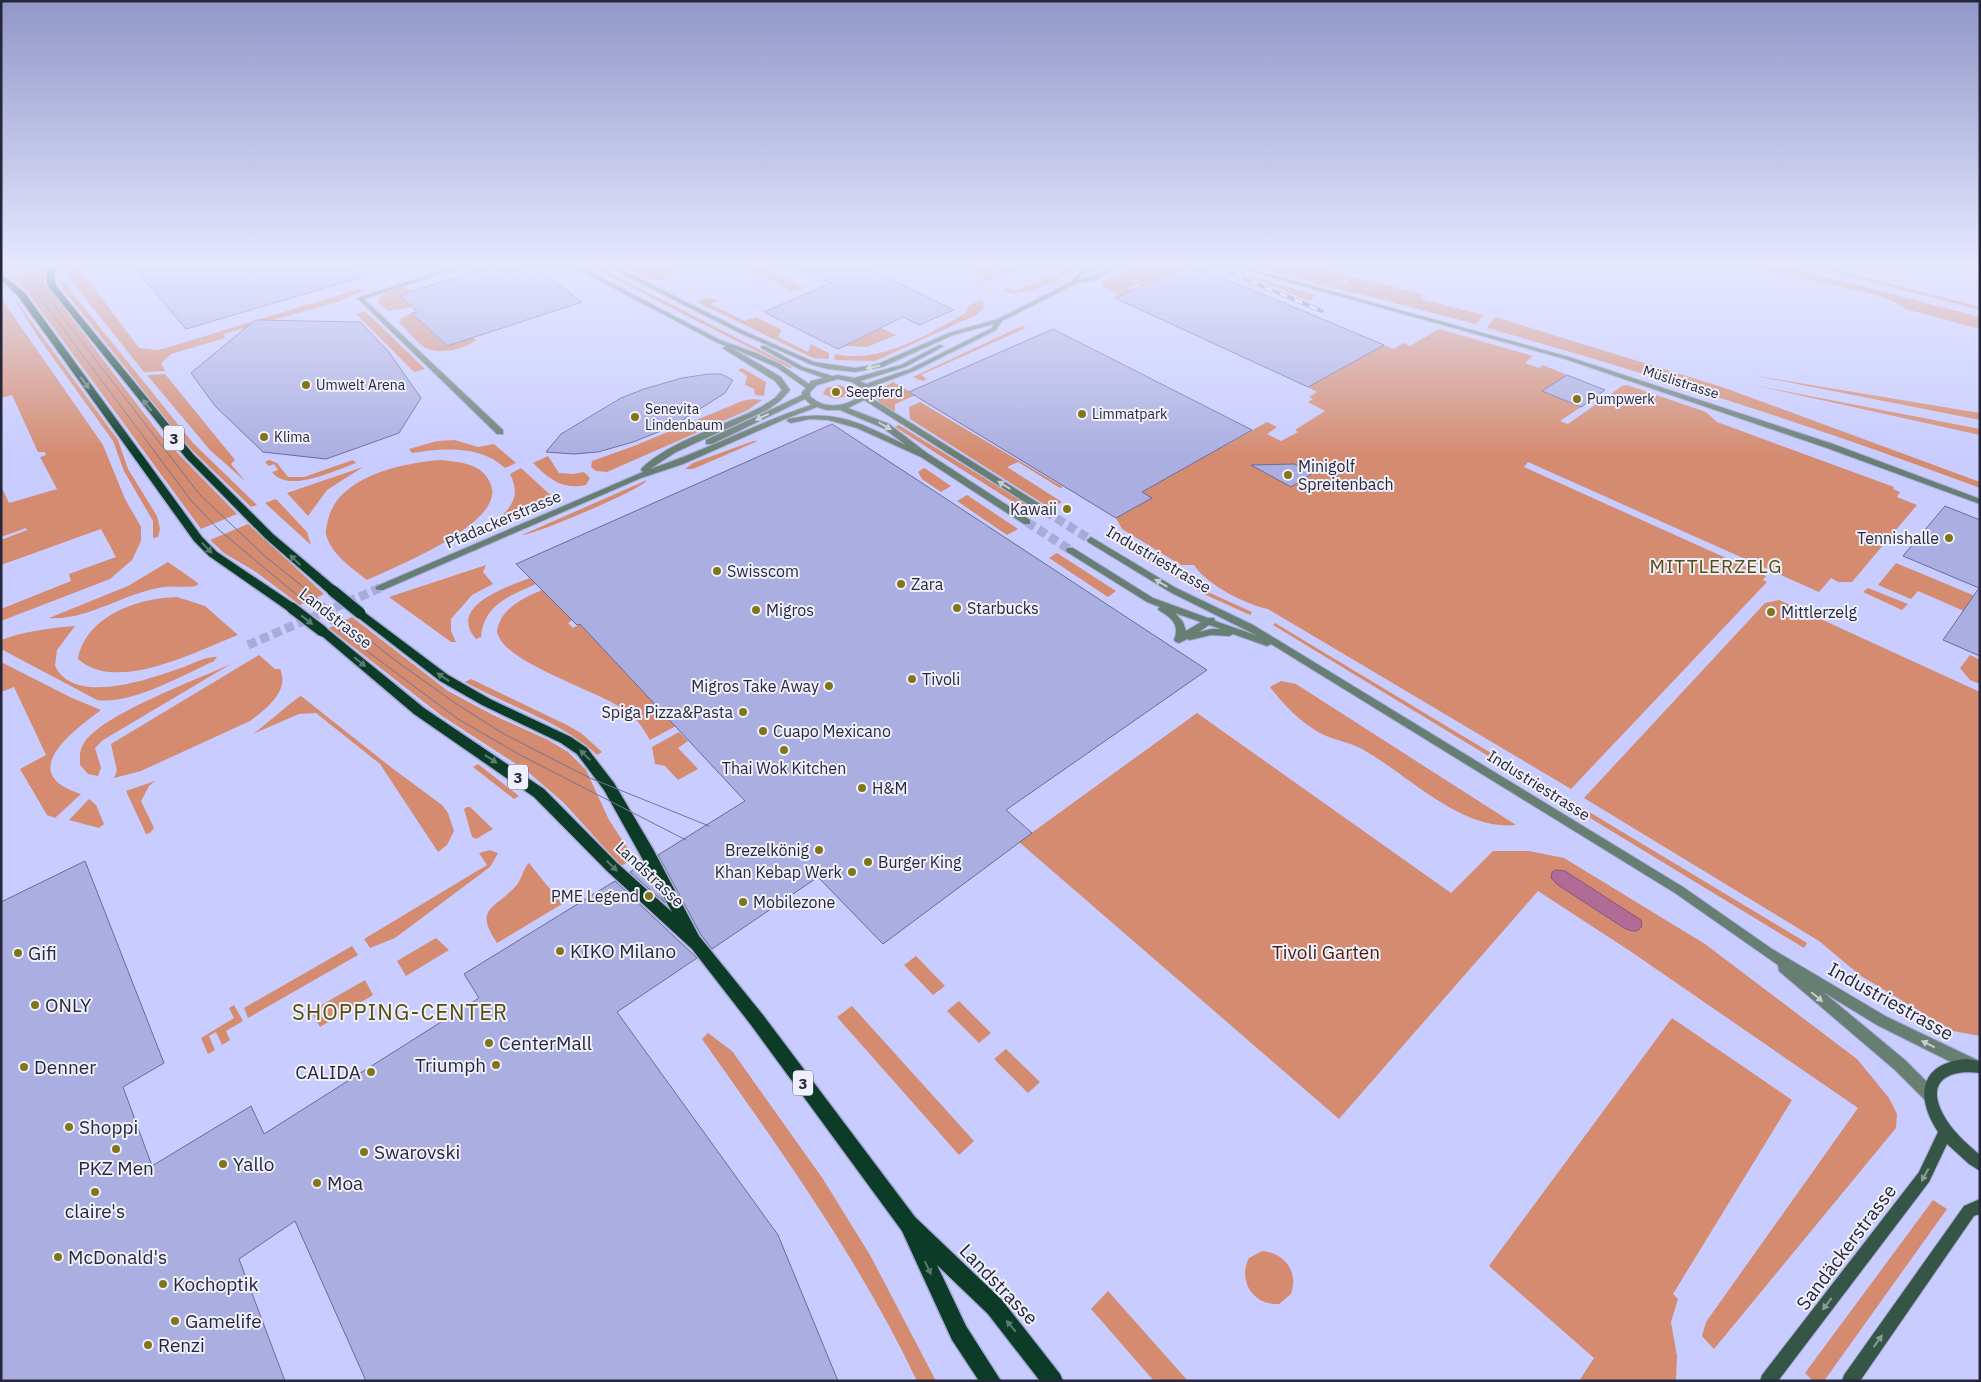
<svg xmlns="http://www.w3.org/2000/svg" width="1981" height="1382" font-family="'IBM Plex Sans',sans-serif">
<rect width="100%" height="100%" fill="#c8ccff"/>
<path fill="#d58b6f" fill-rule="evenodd" d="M71,263H92L78,266L139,348L156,350L166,348L359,289H367L341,301L223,334L225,338L171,354L161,363L165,371L144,372L68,277L67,268Z
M583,263H591L793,367L790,368L764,355Z
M618,263H657L674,273C662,292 631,269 618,263Z
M740,263H763L759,265L804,288L792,291L735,264Z
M1081,263H1092C1070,272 1025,302 1003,291L1008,288L1017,291Z
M1140,263H1193L1189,265L1251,290L1261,297L1265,295L1317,316L1241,356L1115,298L1119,295L1102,286V282ZM1165,275L1213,295L1177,313L1129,292L1132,290L1128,288L1137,284L1141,286Z
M1239,263H1296L1349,276L1341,283L1345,284L1352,277L1423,294L1420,299L1484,315L1476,324Z
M1728,263H1772L1980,317V329L1905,309L1897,303L1874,294Z
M1799,263H1810L1980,307V310Z
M1020,264L1024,266L982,283H980L985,278L972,272L984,267L999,273Z
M45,269L44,282L162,437L237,514L201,529L26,290L11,278Z
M1250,277H1254L1316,295L1309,301Z
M62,280L193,443L257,505L251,507L193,451L174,429L63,289L60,281Z
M403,286L412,292L400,295L413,307L388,311L377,302L384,293Z
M10,292L118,440L128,469L157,516L160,529L158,537L153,538V521L124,471L113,441L38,337Z
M1,298L103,445L125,499L141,527V541L132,560L110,579L1,621V609L71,581L69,574L116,557L101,529L1,565V540L27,530L26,528L1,537V486L9,503L57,489L40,457L46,455L45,452H38L12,395L1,398Z
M707,298L720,300L710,304L745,321L756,317L782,330L778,337L808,352L811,344L829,353V359L813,358L697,302Z
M980,300L984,303L983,309L976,315L875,361L834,360L835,354C881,364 927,335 966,313L968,306Z
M365,311L425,369L414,372L356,314Z
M412,313L447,346L473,337L476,340C465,349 440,355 426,348C417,343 408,331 400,323L401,318Z
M1495,317L1722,387L1980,482V488C1818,427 1654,375 1487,328Z
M1022,326L1026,328L921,375L927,379L922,381L913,377Z
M881,328L896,335L867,347L843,346Z
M1439,329L1533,356L1525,363L1539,368L1543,365L1567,375L1542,391L1581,407L1560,421L1568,424L1622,386L1627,385L1706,412L1717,422L1894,487L1893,489L1900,492L1897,497L1917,505L1852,582H1838L1831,578L1819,592L1528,462L1524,467L1766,576L1763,580L1767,582L1571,789L1268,609C1246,605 1206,584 1194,565H1181L1122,529L1116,518L1151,498L1142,492L1267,422L1277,427L1267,434L1281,441L1298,432L1295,430L1325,411L1308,402L1313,399L1309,397L1317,392L1308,387L1384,345L1394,349L1403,343L1410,346Z
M742,368L766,382L764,396L755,395L754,389L745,385L747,376L738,370Z
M165,374L235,460L231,464L245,481L210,450L147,375Z
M1751,375L1980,413V420Z
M893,382L916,395L895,404V412L880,403L877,399L881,389Z
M839,385L849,389L847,396L835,399L823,394L826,388Z
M1753,385L1980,429V435Z
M753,399L762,400L748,410L607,472L596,471L591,467L592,461L634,446L742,401Z
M920,402L1063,487L1060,488L1018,462L1007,467L1062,502L1050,508L910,419L909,407Z
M899,425L1042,514L1037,517L895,427Z
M455,440L478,447L494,444L516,463L505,468C481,445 443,448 412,453L409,449L437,441Z
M753,441H758L693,469H685L693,463Z
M548,456L559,473L573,474L584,472L590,478L586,485C562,490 549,479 533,463Z
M269,460L277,463L288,477H304L353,460L356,463C336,470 288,494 272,472L278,470L274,464L269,466L265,462Z
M440,460C460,462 483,463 491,485C506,523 393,568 367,580C352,568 332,555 326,535C325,531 327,525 328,520C338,476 403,463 440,460Z
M363,467L327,490L308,516L287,493Z
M521,468L556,500L500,526L495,522C512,507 521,496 510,474Z
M924,468L926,469L951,486L941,492L922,479L918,472Z
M647,480C642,490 531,536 522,535Z
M967,495L1018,529L1007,535L957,501Z
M276,499L307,532L311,545L265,503Z
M248,524L324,594L300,605L256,572L224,553L210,540Z
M1112,535L1210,593L1252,612L1250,615L1206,595L1108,537Z
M1057,553L1116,591L1108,597L1049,558Z
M168,562L198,583V585C188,589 174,585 164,587C125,592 88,621 49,618L128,586Z
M1896,563L1980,598V618L1918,591L1911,599L1878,585Z
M486,565L483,572L493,584L472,595L451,619V631L456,642H451L389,597Z
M530,578L536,584C510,596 484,604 481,637L476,639C447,606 507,587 530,578Z
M1868,588L1908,604L1902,610L1863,592Z
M542,590L572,620L568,623L573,628L580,624L676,726L650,740C644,730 639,721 629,713C602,691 501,663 497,631C501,608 523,598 542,590Z
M177,597L205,606L238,635C196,651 117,694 78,659C86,616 137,598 177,597Z
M1779,600L1980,692V1036L1953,1031L1861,976L1819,941L1584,798L1765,603Z
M352,617L448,691L493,715L548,740L568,752L586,770L609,820L634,858L621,866L564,803L527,771L442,716L329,628Z
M1275,623L1807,943L1804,948L1273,625Z
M75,626L57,650L55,666C75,707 152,678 184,667C193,663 207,656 217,657L214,661C183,675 131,705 97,700L1,649V640C24,631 51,628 75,626Z
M259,655L275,669H280C290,691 266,709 250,721L141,771L114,778L117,771L111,744Z
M1970,655L1980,660V684L1970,680L1960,668Z
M1,662L72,698L101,710C70,733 16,774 81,794L55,818L47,815L20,769L46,755L14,687L1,692Z
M231,664L103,740L95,748L101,768L98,776L88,774L80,765C80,757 79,750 84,743C101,715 198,679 231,664Z
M471,679L567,725L581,733L602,752L597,755C563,722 508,706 465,682Z
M1281,681L1296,684L1516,825C1460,831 1409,775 1362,749C1349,742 1333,740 1320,733C1299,721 1284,705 1270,687Z
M301,696L392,768L442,805L448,813L454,831L447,845L438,852L380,764L316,713L299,714L253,734C262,728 297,697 301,696Z
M1197,713L1451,893L1493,851H1529L1564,858L1705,944L1857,1059L1889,1098L1897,1114L1896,1128L1714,1349L1702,1336L1706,1322L1858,1108L1630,951L1538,891L1339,1119L1019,842Z
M679,732L688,741L678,748L698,769L678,780L665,766L655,764L652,747Z
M478,764L519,796L514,799L473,767Z
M155,781L149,786L141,801L154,828L150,833L146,834L126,791Z
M89,799L96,805L104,824L99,828L69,820Z
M467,807H470L493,829L476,839L472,837L464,809Z
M490,850L498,853L490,867L395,938L370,948L364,939L487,865L479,853Z
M529,863L562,904L497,943C474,908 493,910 515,887C522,880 523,868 529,863Z
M436,938L449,950L406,976L397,961Z
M352,946L358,955L248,1018L244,1008Z
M916,956L945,986L933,995L904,965Z
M365,980L373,995L320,1027L311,1011Z
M959,1001L991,1033L979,1043L947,1011Z
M234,1005L243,1021L226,1031L230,1040L222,1045L216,1032L209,1036L215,1050L208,1054L201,1038L234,1018L229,1008Z
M852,1006L974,1141L959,1155L837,1017Z
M1672,1018L1792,1100L1673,1294L1678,1299L1671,1322L1677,1356L1676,1381H1579L1594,1358L1489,1266Z
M708,1033L732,1051L823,1179L870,1255L936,1381H917C859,1259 780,1149 702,1039Z
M1006,1049L1040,1082L1028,1093L994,1059Z
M1933,1200L1947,1209L1824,1381H1813L1805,1373Z
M1262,1251C1285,1253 1299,1272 1291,1294L1279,1304C1254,1306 1237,1281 1249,1258Z
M1108,1291L1188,1381H1154L1091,1309Z"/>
<path fill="#b06b97" stroke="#87577b" d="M1556,870L1565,871L1641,920L1642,926C1637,934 1631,931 1624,928L1558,885L1551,878L1552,872Z"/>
<path fill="#abaee0" stroke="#696b99" d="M130,263H346L362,277L186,329Z
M503,263H512L531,277L543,273L582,302L447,346L412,313L417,312L400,295Z
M790,263H857L954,310L919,325L903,317L838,349L764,312L831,283Z
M1189,265L1265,295L1384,345L1308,387L1115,298Z
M255,320L360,322L388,351L421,398L399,433L326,459L263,452L215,406L191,373Z
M1053,329L1187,397L1252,430L1142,492L1152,498L1116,518L909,392Z
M709,374H721L733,380L725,393L673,426L633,442L598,452L574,454L546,452L561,434L621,398L644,389L682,378Z
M1567,375L1605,390L1581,407L1542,391Z
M832,424L1207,670L1006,810L1032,833L883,944L818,877L712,949L701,935L658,855L745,801L580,624L577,625L516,564Z
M1294,464L1313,473L1291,487L1251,465Z
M1945,506L1980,520V656L1943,640L1979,588L1903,556Z
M85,861L164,1063L123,1087L152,1166L251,1106L264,1134L479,998L464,974L615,881L697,958L617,1012L778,1235L838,1381H366L295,1221L239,1259L285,1381H1V902Z
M643,864L665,903L630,872Z"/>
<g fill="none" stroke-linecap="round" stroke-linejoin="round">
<path stroke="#a8abd8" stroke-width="9" stroke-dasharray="9 4.5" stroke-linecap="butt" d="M1045,511L1091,540
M1027,522L1070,550
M248,645L380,588"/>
<g stroke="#a8abd8" stroke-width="2">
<path id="street" d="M466,263H474L364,299L503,430V434H497L357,298Z
M566,263H573L720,340L756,353L780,364L809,384L811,381L824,378L799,369L761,348V346H765L803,367L832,376L838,375L854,378L901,365L939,345L944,346L905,367L860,381L866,384L910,369L992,328L994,324L953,335L882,367L855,372L828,369L810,364L740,333L601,263H608L744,331L814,362L855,368L878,364L949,333L998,319L1071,282C1079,271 1095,262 1108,263L1081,276L1078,280C1094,277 1117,262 1129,263L1094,280L1075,284L1002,321L996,330L914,371L868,388V396L1048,509V513H1042L864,400L848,408L889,424L927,453L1030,520V524H1024L921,457L857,428L828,420L810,419L791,423L787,421L788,419C838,408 863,425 906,445L883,428L840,410H826L817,407L785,419L683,464L641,478L383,590H377L375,588L377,586L643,472L641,470L642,468C670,441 726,425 761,407L775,398L782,390L775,381L724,349L723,348L726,346L716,342ZM730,347L776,367L806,388L802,392V395L706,440V444H712L805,399L811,405C756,423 705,451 650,469L676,452L767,410L780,401L790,390L781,377ZM838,379L852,382L861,388L860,396C845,407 824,410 810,396V392L817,385Z
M1221,263H1229L1569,357L1833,444L1980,499V504L1827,448L1565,359Z
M1091,537L1176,588L1253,625L1683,887L1772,949L1887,1017L1977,1060L1979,1065L1977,1070L1972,1071L1967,1070L1877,1025L1823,992L1905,1060L1935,1090L1937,1095L1935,1100L1930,1102L1925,1100L1895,1070L1779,971L1778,965L1675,893L1271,644L1267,646L1233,634L1229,636L1211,635L1190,640L1187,639L1179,643L1176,642L1174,640C1180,625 1172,618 1160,611L1158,609L1160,607L1147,602L1067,552L1066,550L1067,548H1073L1153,598L1208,618H1214L1215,621L1258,636L1170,592L1088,542L1087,540ZM1175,613L1201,622L1186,631L1183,622ZM1209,625L1221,629H1211L1199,632Z"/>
</g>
<g stroke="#a8abd8" stroke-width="2">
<path id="secondary" d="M1966,1059L1980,1061V1073C1950,1069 1925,1080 1943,1114C1951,1130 1966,1143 1980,1155V1171L1969,1164L1947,1144L1929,1182L1778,1381H1760L1762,1375L1919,1172L1938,1132C1915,1097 1919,1063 1966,1059Z
M1980,1199V1214L1974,1216L1860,1381H1842L1844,1375L1964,1206Z"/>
</g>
<g stroke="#a8abd8" stroke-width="3">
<path id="primary" d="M52,263H60L54,275L56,286L193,454L273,534L337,588L339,591L337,594H329L265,538L186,458L48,286L46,275Z
M1,274L24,292L202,537L217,552L296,605L298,608L296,611H288L209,556L194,541L18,296L1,280Z
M360,609L448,675L490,699L571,737L587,748L614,783L653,849L699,936L763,1015L915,1217L1002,1300L1060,1374L1063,1381H1040L988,1314L937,1265L966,1326L1001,1381H979L952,1340L902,1231L751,1025L692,949L607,871L534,797L414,714L316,631L318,628H326L424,708L544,789L617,863L672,912L604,790L577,754L561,743L482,705L440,681L356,616L354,613L356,610Z"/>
</g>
<use href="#street" fill="#677e72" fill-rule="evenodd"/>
<use href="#secondary" fill="#355646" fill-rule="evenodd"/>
<use href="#primary" fill="#0c3b27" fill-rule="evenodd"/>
<path stroke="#727597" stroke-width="1" d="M14,263L190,499L219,530L340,631L458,719L522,756L686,840
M24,263L68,324L200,495L267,558L392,658L455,703L504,734L590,778L709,826"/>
<g stroke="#727597" stroke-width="4">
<path id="rail" d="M1206,263L1322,311"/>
</g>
<use href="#rail" stroke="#eff0fb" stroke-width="2.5" stroke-dasharray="8" stroke-linecap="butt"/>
<g stroke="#a8abd8" stroke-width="14" stroke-linecap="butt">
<path id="primary-bridge" d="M333,591L360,613
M292,608L322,631"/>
</g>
<use href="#primary-bridge" stroke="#0c3b27" stroke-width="11"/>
</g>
<defs><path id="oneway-solid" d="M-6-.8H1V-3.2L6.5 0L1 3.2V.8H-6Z" transform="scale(1.25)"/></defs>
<g fill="#c6ced2">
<use href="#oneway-solid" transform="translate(873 367) rotate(168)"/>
<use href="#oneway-solid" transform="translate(762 417) rotate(155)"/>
<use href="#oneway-solid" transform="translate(885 426) rotate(30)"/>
<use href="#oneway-solid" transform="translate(1004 485) rotate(-148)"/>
<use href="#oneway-solid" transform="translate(1161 583) rotate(-149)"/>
<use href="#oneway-solid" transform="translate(1817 997) rotate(40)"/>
<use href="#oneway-solid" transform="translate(1928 1044) rotate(-154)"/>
</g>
<g fill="#5b7a71">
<use href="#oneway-solid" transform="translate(85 383) rotate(54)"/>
<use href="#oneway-solid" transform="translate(147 405) rotate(-129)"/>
<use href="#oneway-solid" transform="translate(207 548) rotate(46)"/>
<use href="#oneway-solid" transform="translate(295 560) rotate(-136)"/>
<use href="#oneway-solid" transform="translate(307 620) rotate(38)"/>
<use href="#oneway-solid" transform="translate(360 662) rotate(39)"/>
<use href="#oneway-solid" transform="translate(443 677) rotate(-146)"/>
<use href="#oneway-solid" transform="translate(585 755) rotate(-136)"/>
<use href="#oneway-solid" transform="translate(491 759) rotate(33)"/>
<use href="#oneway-solid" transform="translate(612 866) rotate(44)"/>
<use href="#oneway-solid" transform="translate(928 1268) rotate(65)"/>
<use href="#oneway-solid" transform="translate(1011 1326) rotate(-130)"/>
</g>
<g fill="#899b97">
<use href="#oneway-solid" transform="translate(1925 1175) rotate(119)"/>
<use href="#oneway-solid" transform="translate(1827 1304) rotate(127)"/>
<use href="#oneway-solid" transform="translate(1878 1341) rotate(-55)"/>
</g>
<linearGradient id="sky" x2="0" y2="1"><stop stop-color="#9197c8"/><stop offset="0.58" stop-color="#e6e8ff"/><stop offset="1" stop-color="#e6e8ff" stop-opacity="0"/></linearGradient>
<rect width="1981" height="456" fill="url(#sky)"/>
<g fill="#817519" stroke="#eff0fb" stroke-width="2">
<circle cx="306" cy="385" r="5"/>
<circle cx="836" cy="392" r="5"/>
<circle cx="1577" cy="399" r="5"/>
<circle cx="1082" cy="414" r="5"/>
<circle cx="635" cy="417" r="5"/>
<circle cx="264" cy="437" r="5"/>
<circle cx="1288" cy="475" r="5"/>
<circle cx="1067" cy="509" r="5"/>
<circle cx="1949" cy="538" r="5"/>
<circle cx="717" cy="571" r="5"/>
<circle cx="901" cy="584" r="5"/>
<circle cx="957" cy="608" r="5"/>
<circle cx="756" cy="610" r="5"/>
<circle cx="1771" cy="612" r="5"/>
<circle cx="912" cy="679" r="5"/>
<circle cx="829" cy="686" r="5"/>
<circle cx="743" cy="712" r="5"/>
<circle cx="763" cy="731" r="5"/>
<circle cx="784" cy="750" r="5"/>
<circle cx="862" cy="788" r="5"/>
<circle cx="819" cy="850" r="5"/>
<circle cx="868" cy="862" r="5"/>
<circle cx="852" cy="872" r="5"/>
<circle cx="649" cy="896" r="5"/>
<circle cx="743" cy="902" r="5"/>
<circle cx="560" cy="951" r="5"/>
<circle cx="18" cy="953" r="5"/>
<circle cx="35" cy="1005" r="5"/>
<circle cx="489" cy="1043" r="5"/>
<circle cx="496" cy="1065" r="5"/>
<circle cx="24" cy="1067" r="5"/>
<circle cx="371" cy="1072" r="5"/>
<circle cx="69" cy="1127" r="5"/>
<circle cx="116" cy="1149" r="5"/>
<circle cx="364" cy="1152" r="5"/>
<circle cx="223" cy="1164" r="5"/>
<circle cx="317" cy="1183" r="5"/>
<circle cx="95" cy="1192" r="5"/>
<circle cx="58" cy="1257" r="5"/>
<circle cx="163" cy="1284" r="5"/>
<circle cx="175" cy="1321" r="5"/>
<circle cx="148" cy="1345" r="5"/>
</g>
<g text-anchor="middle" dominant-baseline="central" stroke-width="4" stroke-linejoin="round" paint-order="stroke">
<g font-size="14" fill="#26273a" stroke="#eff0fb">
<text transform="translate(1681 382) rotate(18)">Müslistrasse</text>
</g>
<g font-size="14" fill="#26273a" stroke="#eff0fb" text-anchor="start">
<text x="316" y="385">Umwelt Arena</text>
<text x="846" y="392">Seepferd</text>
<text x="1587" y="399">Pumpwerk</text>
<text x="645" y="409">Senevita<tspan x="645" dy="16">Lindenbaum</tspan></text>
<text x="1092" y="414">Limmatpark</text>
<text x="274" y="437">Klima</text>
</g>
<g fill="#eff0fb" stroke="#626374" stroke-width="1">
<rect x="164" y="425.5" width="20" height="25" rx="4"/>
<rect x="508" y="764.5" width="20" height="25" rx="4"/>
<rect x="793" y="1070.5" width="20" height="25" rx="4"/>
</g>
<g font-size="15" font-weight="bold" fill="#26273a">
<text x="174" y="438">3</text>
<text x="518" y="777">3</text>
<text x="803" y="1083">3</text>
</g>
<g font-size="16" fill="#26273a" stroke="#eff0fb" text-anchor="start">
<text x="1298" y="466">Minigolf<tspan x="1298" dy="18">Spreitenbach</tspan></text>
<text x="1057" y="509" text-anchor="end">Kawaii</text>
<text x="1939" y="538" text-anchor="end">Tennishalle</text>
<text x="727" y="571">Swisscom</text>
<text x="911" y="584">Zara</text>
<text x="967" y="608">Starbucks</text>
<text x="766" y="610">Migros</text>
<text x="1781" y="612">Mittlerzelg</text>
<text x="922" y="679">Tivoli</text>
<text x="819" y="686" text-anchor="end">Migros Take Away</text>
<text x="733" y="712" text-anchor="end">Spiga Pizza&amp;Pasta</text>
<text x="773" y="731">Cuapo Mexicano</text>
<text x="784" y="768" text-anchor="middle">Thai Wok Kitchen</text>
<text x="872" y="788">H&amp;M</text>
<text x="809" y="850" text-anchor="end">Brezelkönig</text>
<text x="878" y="862">Burger King</text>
<text x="842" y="872" text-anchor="end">Khan Kebap Werk</text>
<text x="639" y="896" text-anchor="end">PME Legend</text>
<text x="753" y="902">Mobilezone</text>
</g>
<g font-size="16" fill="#26273a" stroke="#eff0fb">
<text transform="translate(503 519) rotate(-23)">Pfadackerstrasse</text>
<text transform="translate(1159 559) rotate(30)">Industriestrasse</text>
<text transform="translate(336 618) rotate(38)">Landstrasse</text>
<text transform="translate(1539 785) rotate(32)">Industriestrasse</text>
<text transform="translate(650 874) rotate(43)">Landstrasse</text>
</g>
<g font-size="19" letter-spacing="1" fill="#554d0e" stroke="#eff0fb">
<text x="1716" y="566">MITTLERZELG</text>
</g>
<g font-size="19" fill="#26273a" stroke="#eff0fb" text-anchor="start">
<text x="570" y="951">KIKO Milano</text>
<text x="28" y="953">Gifi</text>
<text x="45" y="1005">ONLY</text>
<text x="499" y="1043">CenterMall</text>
<text x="486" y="1065" text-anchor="end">Triumph</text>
<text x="34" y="1067">Denner</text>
<text x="361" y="1072" text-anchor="end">CALIDA</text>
<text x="79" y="1127">Shoppi</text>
<text x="374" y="1152">Swarovski</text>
<text x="233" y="1164">Yallo</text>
<text x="116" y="1168" text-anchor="middle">PKZ Men</text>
<text x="327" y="1183">Moa</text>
<text x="95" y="1211" text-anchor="middle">claire's</text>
<text x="68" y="1257">McDonald's</text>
<text x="173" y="1284">Kochoptik</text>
<text x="185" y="1321">Gamelife</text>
<text x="158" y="1345">Renzi</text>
</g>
<g font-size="19" fill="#4d1b06" stroke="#eff0fb">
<text x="1326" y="952">Tivoli Garten</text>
</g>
<g font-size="19" fill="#26273a" stroke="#eff0fb">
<text transform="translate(1891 1001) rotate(29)">Industriestrasse</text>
<text transform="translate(1846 1247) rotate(-53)">Sandäckerstrasse</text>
<text transform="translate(999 1284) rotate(46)">Landstrasse</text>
</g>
<g font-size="22" letter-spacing="1" fill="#554d0e" stroke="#eff0fb">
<text x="400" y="1011">SHOPPING-CENTER</text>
</g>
</g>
<rect width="1981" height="1382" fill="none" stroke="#26273a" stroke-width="5"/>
</svg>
